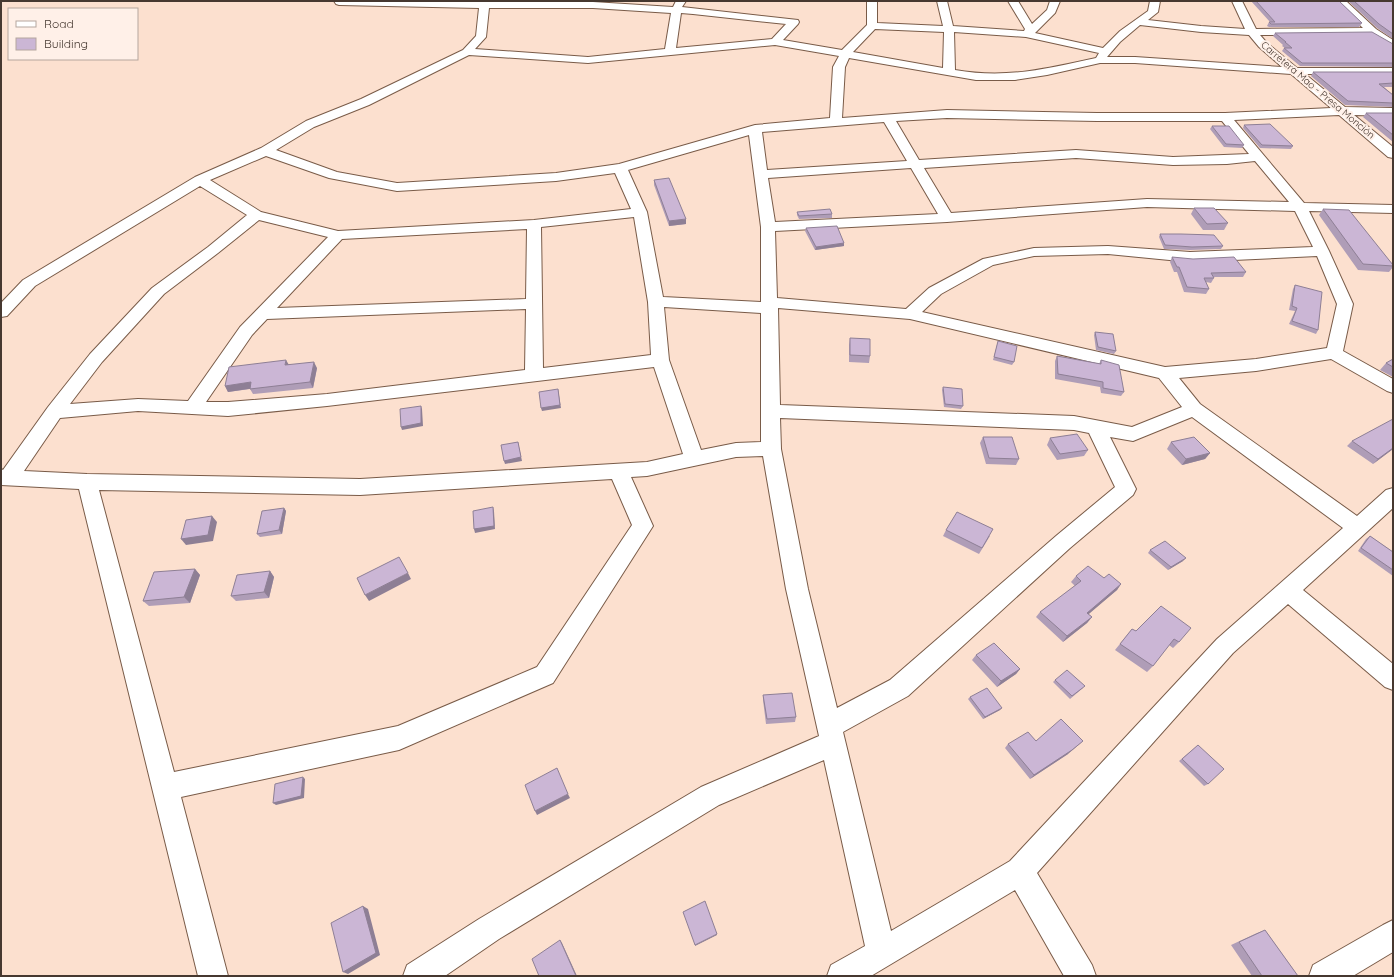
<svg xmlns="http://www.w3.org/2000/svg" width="1394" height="977" font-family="Quicksand,sans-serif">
<rect width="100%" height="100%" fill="#fce0cf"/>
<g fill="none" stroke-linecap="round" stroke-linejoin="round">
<g stroke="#795b48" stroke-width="2">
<path id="minor" d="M334,1L593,2L673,7L676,1H686L682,7L798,20L799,22L798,24L783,40L842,50L867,25V1H877V23L943,26L937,1H947L953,26L1024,31L1025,29L1008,1H1018L1032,24L1047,10L1050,1H1060L1055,13L1035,33L1103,48L1120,31L1148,11L1150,1H1160L1158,12L1148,20L1201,26L1245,29L1232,1H1242L1256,29L1363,28L1335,1H1346L1376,29L1393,40V48L1370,34L1260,35L1267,43L1297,68H1393V74H1305L1345,107L1393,108V116L1354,115L1393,147V158L1388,157L1339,115L1234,120L1304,203L1393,205V213L1309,211L1329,251L1353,304L1343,351L1393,379V393L1387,391L1331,359L1256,371L1179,378L1200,404L1357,516L1386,490L1393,488V508L1303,590L1393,664V690L1385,687L1288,604L1233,653L1037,873L1092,965L1096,976H1064L1015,890L871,976H827L831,965L865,946L824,760L719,805L499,939L445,976H403L407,965L479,919L701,787L819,736L786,589L763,456L736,457L647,476L631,477L653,526L553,683L399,750L181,797L228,976H198L79,489L1,485V469L3,470L48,407L90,354L152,288L208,247L247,215L200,186L35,286L7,316L1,317V303L23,280L195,177L261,148L306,121L361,99L463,50L476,36L479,8L339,5L336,4ZM489,8H593L671,13L665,49L588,57L475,49L486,37ZM681,13L693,14L786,24L772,39L676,48ZM1140,25L1201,32L1249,35L1259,47L1282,67L1135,57H1107L1120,42ZM875,29L944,32L943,68L853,52ZM954,32L1026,37L1099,53L1096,58C1046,69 1006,79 955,70ZM775,45L839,56L833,67L830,118L755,125L619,164L556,173L397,183L337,172L276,150L314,127L369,105L469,55L588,63ZM849,58L976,80H1015L1047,75L1100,63H1135L1291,74L1331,108L1225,113H1097L947,110L842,118L845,67ZM947,118L1097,121H1222L1249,154L1173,157L1076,150L919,160L896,121ZM884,122L907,161L767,170L762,132ZM749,135L761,227V302L663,297L647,212L628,170ZM266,156L329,178L397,191L556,181L615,173L631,209L534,220L338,231L261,212L210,180ZM1076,158L1173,165L1227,164L1255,161L1289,202L1147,199L951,213L924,168ZM911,168L938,214L775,222L768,178ZM1147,207L1295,211L1313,247L1190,252L1108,246L1034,248L983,259L929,288L906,309L777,298L775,231L947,222ZM634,217L648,302L651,355L543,368L541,227ZM259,220L328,237L240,327L188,401L138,399L70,404L102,362L164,294L218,253ZM527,229L526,299L277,308L342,239ZM1108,254L1190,262L1317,256L1337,304L1327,348L1256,359L1165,367L922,312L941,294L993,265L1034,256ZM664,307L761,313V442L736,443L701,450L669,360ZM778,308L910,319L1159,378L1182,407L1132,427L1074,416L780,405ZM526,309L525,370L327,394L228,402H206L252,335L267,319ZM654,367L683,454L647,462L360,479L87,474L24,471L60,418L138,411L228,416L327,406ZM1192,417L1343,528L1217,639L1010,861L891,931L843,732L908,696L1070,548L1133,495L1136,489L1110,437L1133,441ZM780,418L1074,430L1089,433L1115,487L1056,536L890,680L837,708L808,589L781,449ZM612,479L632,525L537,667L398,726L174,772L99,490L360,495Z
M1393,920V952L1353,976H1309L1313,965L1383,925Z"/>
</g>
<use href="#minor" fill="#fff" fill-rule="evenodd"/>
</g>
<path fill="#af9db7" d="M1251,1H1339L1362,23L1359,27H1269L1267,26L1269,22H1270Z
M1348,1H1393V39L1377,28Z
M1275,33L1393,44V67L1300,66L1282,51L1284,48H1285L1282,46L1283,45L1273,36Z
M1313,72H1393V87H1384L1393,95V107L1345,105L1311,76Z
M1366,113H1393V142L1363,117Z
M1244,125L1293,146L1291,149L1260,148L1243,128Z
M1212,126L1244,145L1242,148L1224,147L1210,129Z
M654,180L686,224L669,226L654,185Z
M1194,208L1228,223L1224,230H1203L1191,214Z
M1323,209L1393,265V267L1389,272L1358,270L1319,215Z
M797,212L832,214V218L799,219L797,215Z
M806,228L844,243V246L815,250L805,231Z
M1160,234L1223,246L1221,249L1190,250L1164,249L1159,237Z
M1172,257L1246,272L1243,277H1213L1214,278L1211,283L1206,282L1209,289L1206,294L1184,292L1177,272H1174L1170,262Z
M1295,285L1318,330L1316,334L1289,324L1295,311L1289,310L1293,289Z
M1095,332L1116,351L1114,354L1096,350L1094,335Z
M850,338L870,356L869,363L849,362V345Z
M998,341L1014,362L1012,365L993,360Z
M1057,356L1099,364L1101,360L1124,392L1121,396L1101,393L1100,387L1055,379V361Z
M1393,359V377L1380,370L1386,363Z
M289,365L317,368L313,388L253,394L250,389L228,392L225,386Z
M943,387L963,406L961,409L944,407L942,390Z
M983,437L1019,459L1016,465L986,464L980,443Z
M1050,438L1088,450L1084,456L1057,460L1047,445Z
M1352,441L1393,449L1373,464L1347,446Z
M1171,442L1210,453L1205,459L1182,465L1167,449Z
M284,508L286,511L282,534L260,537L257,534Z
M946,530L990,536L979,554L943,536Z
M1370,536L1393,552V576L1358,551L1366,539Z
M1150,550L1183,561L1168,570L1148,553Z
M195,569L200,575L190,603L149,606L143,601Z
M270,571L274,577L269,598L236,601L231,596Z
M1076,576L1104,578L1121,584L1117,590L1088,614L1092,617L1087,623L1063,642L1036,617L1040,612L1075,586L1071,582Z
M1161,606L1179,642L1173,648L1169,645L1153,666L1147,672L1115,650L1132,629L1136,631Z
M976,655L1020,669L1016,674L997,687L972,660Z
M1055,680L1083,688L1070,699L1053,682Z
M763,695L796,717L795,722L766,724L763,700Z
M970,697L1000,710L983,719L968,699Z
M1036,741L1068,754L1030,779L1005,748L1008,744Z
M1198,745L1208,784L1204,786L1179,761Z
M1265,930L1298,976H1252L1231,945L1257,933Z"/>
<path fill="#8e7f95" d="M686,219V224L669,226V221Z
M844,243V246L815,250L816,247Z
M286,360L289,365H285Z
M314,362L317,368L313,388L310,382Z
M251,382L255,388L228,392L225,386Z
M558,389L561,408L542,411L541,408Z
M421,406L422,409L423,426L402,430L401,427Z
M518,442L522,461L505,464L504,461Z
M1393,448V449L1373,464L1378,459Z
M1210,453L1205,459L1182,465L1186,459Z
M493,507L494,511L495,529L475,533L474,529Z
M284,508L286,511L282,534L279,530Z
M212,516L217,522L213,541L186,545L181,539Z
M1186,558L1183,561L1168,570L1171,567Z
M195,569L200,575L190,603L184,597Z
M270,571L274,577L269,598L264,592Z
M408,573L411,579L369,601L365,595Z
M1121,584L1117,590L1083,619L1087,613Z
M1092,617L1087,623L1063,642L1067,636Z
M1020,669L1016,674L997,687L1001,681Z
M1002,708L1000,710L983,719L985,717Z
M1083,741L1068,754L1030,779L1034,775Z
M303,777L305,779L304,798L276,805L273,803Z
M568,794L570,798L537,815L535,811Z
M363,906L368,909L380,955L348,974L343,972Z
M717,934V935L695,946V945Z
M560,940L562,943L577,976H576Z"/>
<path fill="#cbb6d5" stroke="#8e7f95" d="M1256,1H1339L1362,23L1271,24L1269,22H1275Z
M1354,1H1393V34L1379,24Z
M1372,32L1393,44V63H1302L1284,48H1292L1285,42H1286L1275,33Z
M1313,72H1393V83L1379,84L1393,95V103L1348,101Z
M1366,113H1393V135Z
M1270,124L1293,146L1262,145L1244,125Z
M1212,126H1229L1244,145L1226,144Z
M669,178L686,219L669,221L654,180Z
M1194,208H1214L1228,223L1207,224Z
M830,209L832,214L799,216L797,212Z
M1323,209L1349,210L1393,265V266L1363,264Z
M837,226L844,243L816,247L806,228Z
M1160,234H1181L1214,235L1223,246L1192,247L1165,245Z
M1172,257L1193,259L1234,257L1246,272L1211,273L1214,278H1204L1209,289L1187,287L1179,267H1177Z
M1295,285L1322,292L1318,330L1292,321L1297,308L1292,306Z
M1095,332L1113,334L1116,351L1098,347Z
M850,338L870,339V356L850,355Z
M998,341L1017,346L1014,362L994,357Z
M1057,356L1101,364V360L1119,365L1124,392L1103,388V382L1058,374Z
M1393,359V367L1386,363Z
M286,360L285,365L314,362L310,382L250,389L251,382L225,386L229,367Z
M943,387L962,389L963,406L945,404Z
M558,389L560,405L541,408L539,392Z
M421,406V423L401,427L400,409Z
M1393,419V448L1378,459L1352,441Z
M1077,434L1088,450L1060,454L1050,438Z
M983,437H1012L1019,459L989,458Z
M1194,437L1210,453L1186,459L1171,442Z
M518,442L521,457L504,461L501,445Z
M493,507L494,526L474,529L473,511Z
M284,508L279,530L257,534L262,511Z
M957,512L993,529L982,548L946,530Z
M212,516L208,535L181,539L186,520Z
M1370,536L1393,552V570L1361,548Z
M1165,541L1186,558L1171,567L1150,550Z
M399,557L408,573L365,595L357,578Z
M1088,566L1104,578L1109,574L1121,584L1087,613L1092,617L1067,636L1040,612L1081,581L1076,576Z
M195,569L184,597L143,601L154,572Z
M270,571L264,592L231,596L237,575Z
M1161,606L1191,628L1179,642L1174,639L1153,666L1120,644L1132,629L1136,631Z
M994,643L1020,669L1001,681L976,655Z
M1067,670L1085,686L1072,696L1055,680Z
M987,688L1002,708L985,717L970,697Z
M792,693L796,717L767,719L763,695Z
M1061,719L1083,741L1072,750L1034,775L1008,744L1028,732L1036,741Z
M1198,745L1224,769L1208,784L1182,759Z
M557,768L568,794L535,811L525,785Z
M303,777L301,796L273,803L275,784Z
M705,901L717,934L695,945L683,912Z
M363,906L376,953L343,972L331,923Z
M1265,930L1298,976H1262L1239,942Z
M560,940L576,976H539L532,959Z"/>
<g text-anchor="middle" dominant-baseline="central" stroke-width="4" stroke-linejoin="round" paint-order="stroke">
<g font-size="10" fill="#463830" stroke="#fff0e8">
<text transform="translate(1318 90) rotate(40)">Carretera Mao - Presa Monción</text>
</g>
</g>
<rect width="1394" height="977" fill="none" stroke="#463830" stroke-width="4"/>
<rect x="8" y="8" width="130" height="52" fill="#fff0e8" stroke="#b5a69e"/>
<rect x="16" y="21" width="20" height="6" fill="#ffffff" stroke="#b5a69e"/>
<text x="44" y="28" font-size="12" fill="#463830">Road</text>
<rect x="16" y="38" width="20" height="12" fill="#cbb6d5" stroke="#b5a69e"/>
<text x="44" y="48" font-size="12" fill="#463830">Building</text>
</svg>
